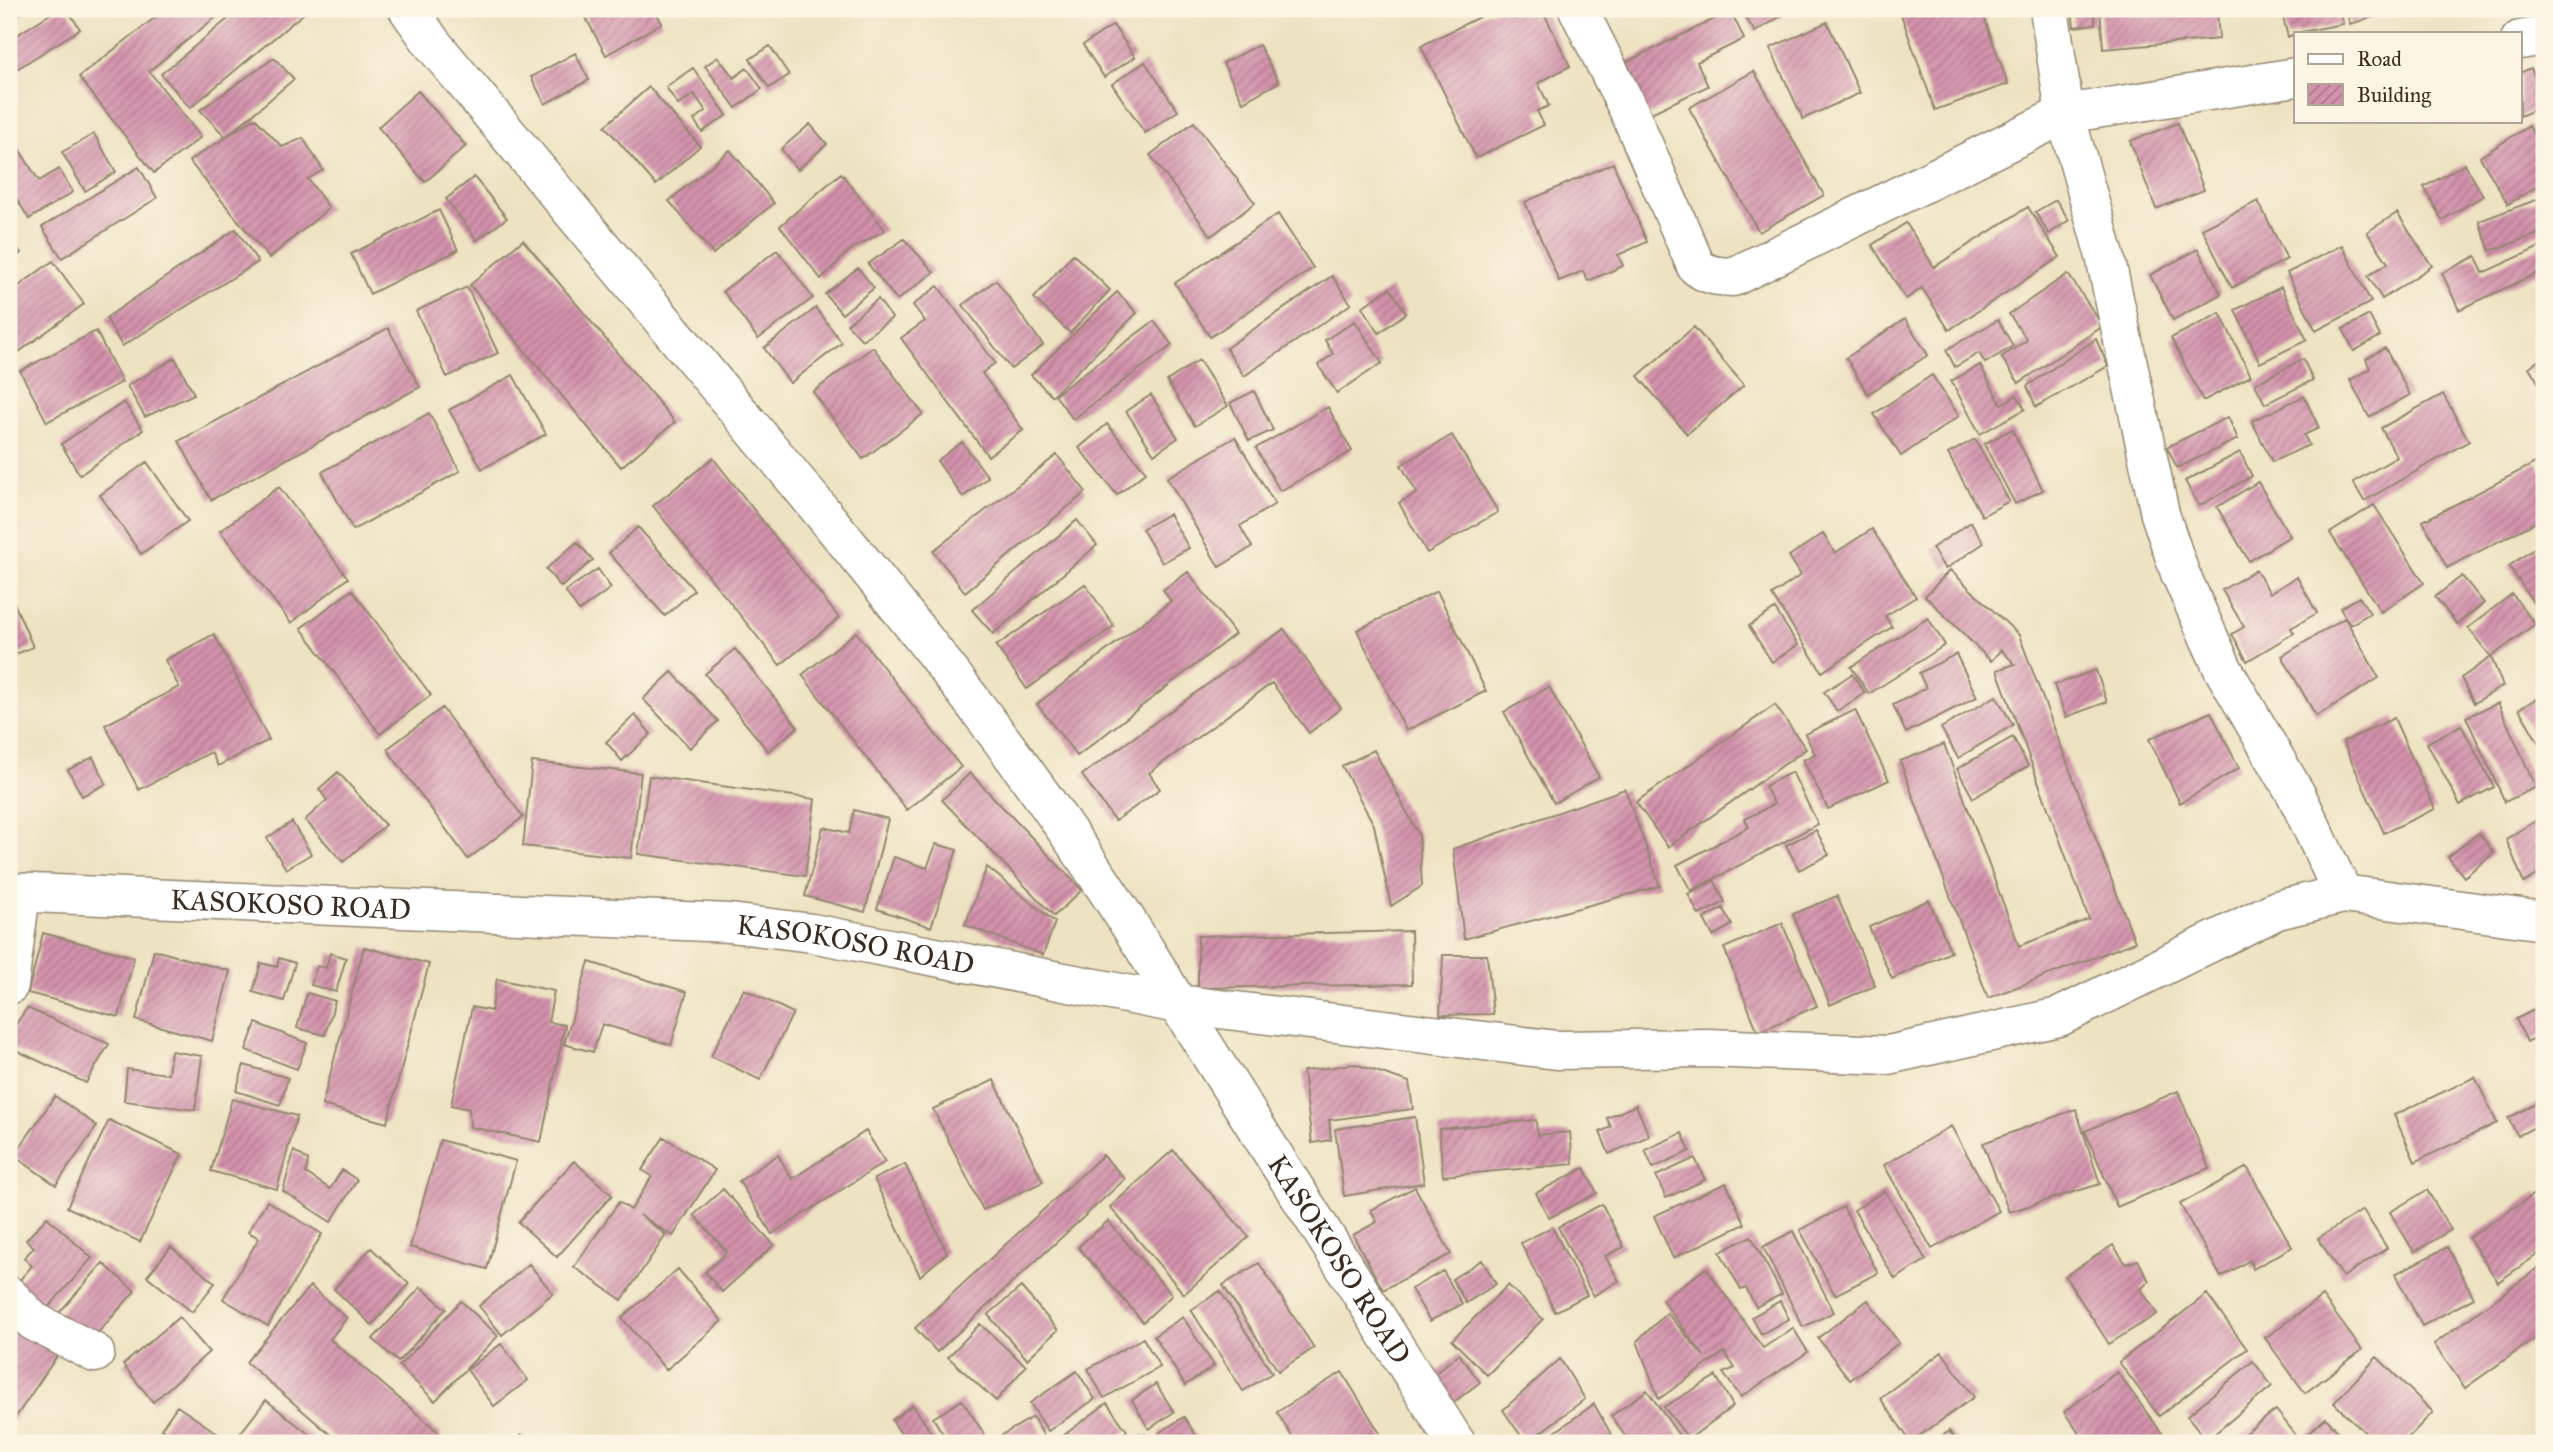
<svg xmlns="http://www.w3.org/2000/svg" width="2553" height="1452" font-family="'IM FELL Great Primer',serif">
<defs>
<pattern id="building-hatch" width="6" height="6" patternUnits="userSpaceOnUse" patternTransform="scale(1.75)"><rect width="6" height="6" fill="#d392ac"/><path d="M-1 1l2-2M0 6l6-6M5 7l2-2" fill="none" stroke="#ac778b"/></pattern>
</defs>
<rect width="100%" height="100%" fill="#fcf5e5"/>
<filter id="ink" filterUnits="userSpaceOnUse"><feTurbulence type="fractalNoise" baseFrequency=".0143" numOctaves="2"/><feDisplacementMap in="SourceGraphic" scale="14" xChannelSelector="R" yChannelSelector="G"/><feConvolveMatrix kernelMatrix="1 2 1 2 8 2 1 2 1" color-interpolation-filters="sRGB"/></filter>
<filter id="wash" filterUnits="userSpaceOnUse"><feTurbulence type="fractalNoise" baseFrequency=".00686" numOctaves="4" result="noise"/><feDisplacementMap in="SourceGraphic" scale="28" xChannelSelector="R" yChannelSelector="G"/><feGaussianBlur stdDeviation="1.57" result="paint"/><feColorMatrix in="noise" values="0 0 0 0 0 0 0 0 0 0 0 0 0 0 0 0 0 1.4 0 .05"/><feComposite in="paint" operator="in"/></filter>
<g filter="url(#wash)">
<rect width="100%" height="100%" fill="#ede2c1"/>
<g id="blocks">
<path fill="url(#building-hatch)" d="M9,9H28L9,20Z
M58,9H67L80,29L9,74V40Z
M166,9H226L149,71L201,137L154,173L79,77Z
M240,9H309L190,108L161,74Z
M581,9H654L662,23L606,55Z
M1495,9H1542L1570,66L1538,83L1549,106L1537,111L1544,125L1476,158L1421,46Z
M1740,9H1793L1755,32Z
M1899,9H1981L2008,84L1935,110Z
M2072,9H2094L2095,24L2074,27Z
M2100,9H2217L2219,39L2103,49Z
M2281,9H2339L2343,24L2296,33L2288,37Z
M2346,9H2400L2350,24Z
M1731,11L1744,39L1697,62L1708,86L1647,115L1622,64Z
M1827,22L1860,93L1803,119L1770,48Z
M1113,25L1135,57L1104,77L1083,45Z
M1259,45L1279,82L1243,102L1223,63Z
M770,46L789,75L769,88L750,59Z
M575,53L589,80L545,104L531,77Z
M718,57L734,78L747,68L762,89L736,108L705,66Z
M274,58L294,79L226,137L255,118L282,147L303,138L323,170L308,179L329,208L269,258L189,161L226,137L200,110Z
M1145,62L1178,111L1145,133L1112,84Z
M693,68L727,115L702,132L694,120L706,111L694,94L678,105L666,87Z
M2531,68L2544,99V106L2520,116V73Z
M1754,71L1824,195L1759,232L1689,108Z
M649,87L700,146L656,185L605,126Z
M418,91L466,146L425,182L378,127Z
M1194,122L1255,203L1211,236L1150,155Z
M2178,123L2204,190L2156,209L2130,141Z
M810,124L827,144L798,170L781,149Z
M2529,126L2544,152V182L2508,204L2480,157Z
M94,134L116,172L85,191L62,152Z
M11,136L39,181L59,169L73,192L29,219L9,186V138Z
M730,150L774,203L713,254L669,201Z
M1613,163L1647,242L1618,255L1623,266L1588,281L1583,271L1559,281L1525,202Z
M2465,164L2483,196L2442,220L2424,187Z
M139,167L157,198L62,258L42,227Z
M841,173L885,230L849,251L821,279L780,226Z
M474,177L507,218L477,240L446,199Z
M9,197L16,210L9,215Z
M2544,197V232L2490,251L2479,221Z
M2056,200L2069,220L2049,234L2035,212Z
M2258,201L2287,259L2232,288L2202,229Z
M2028,207L2060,257L1949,330L1922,288L1906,299L1872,245L1906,223L1934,267Z
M439,210L458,250L370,294L351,254Z
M2397,213L2432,266L2382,299L2368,276L2388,263L2367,232Z
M1278,214L1313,268L1210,337L1175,283Z
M236,229L258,262L122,346L106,318Z
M9,236L21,253L9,262Z
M904,239L934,272L897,300L868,264Z
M523,240L675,422L621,467L470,285Z
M2342,245L2371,302L2316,331L2287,273Z
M2544,245V270L2459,310L2442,273L2476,256L2483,273Z
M2198,249L2221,294L2173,320L2150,275Z
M777,250L813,298L758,339L723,291Z
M1073,254L1110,290L1070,333L1034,298Z
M53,261L84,304L12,357L9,353V293Z
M858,268L874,288L842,314L825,294Z
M2068,274L2103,326L2019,383L2001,357L2027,340L2009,314Z
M1332,276L1351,304L1244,376L1226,348Z
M996,280L1043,345L1011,369L963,305Z
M938,286L995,363L982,373L1023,430L988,456L901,338L925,321L913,305Z
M467,287L498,353L447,377L416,311Z
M2281,287L2307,340L2260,363L2235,310Z
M1390,288L1406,313L1379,333L1362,307Z
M1117,292L1137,313L1052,396L1031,375Z
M878,299L892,318L862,340L847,324Z
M816,308L842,343L790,383L764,348Z
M2220,313L2251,376L2203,401L2171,338Z
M2369,315L2380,336L2354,351L2343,329Z
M1905,319L1928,355L1868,394L1846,358Z
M1998,320L2013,346L1985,363L1979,353L1955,367L1946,350Z
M1154,321L1172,345L1073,419L1055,395Z
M1355,321L1382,363L1337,393L1318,365L1333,354L1325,340Z
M1694,327L1744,385L1687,434L1638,376Z
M388,328L420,387L211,500L179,441Z
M96,331L122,382L47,422L20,371Z
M2096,339L2108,366L2036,407L2027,386Z
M873,347L923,414L863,459L813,392Z
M2385,348L2410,395L2369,417L2350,380L2370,369L2366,359Z
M2544,357V392L2529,367Z
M175,358L194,394L145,417L127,386Z
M2303,359L2313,380L2265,404L2255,384Z
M1199,360L1228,406L1195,426L1167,381Z
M1980,365L2001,404L2017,395L2025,409L1980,434L1951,381Z
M513,375L546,434L482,469L449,410Z
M1932,375L1959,416L1901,456L1874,414Z
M1254,391L1273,430L1249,441L1230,403Z
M2443,394L2469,441L2364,501L2353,482L2397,457L2381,428Z
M1151,395L1178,438L1154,454L1126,411Z
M2304,396L2319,428L2304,435L2309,445L2272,462L2252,421Z
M124,402L143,430L80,475L61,444Z
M1328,407L1352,451L1280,491L1256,448Z
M429,413L460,471L353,530L322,472Z
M2228,417L2238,439L2177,468L2167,447Z
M1107,424L1146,472L1117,495L1079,448Z
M2012,429L2043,490L2015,504L1984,444Z
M1452,435L1498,512L1427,553L1399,503L1417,493L1401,465Z
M1235,437L1275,504L1240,526L1252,547L1219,567L1167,478Z
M1975,439L2009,501L1982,516L1948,454Z
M962,442L988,477L963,497L937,461Z
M2240,452L2252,476L2199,506L2185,481Z
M1057,455L1086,492L965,592L933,551Z
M713,458L839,618L780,665L653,506Z
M147,462L188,521L141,554L100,495Z
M2537,462L2544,477V518L2447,568L2423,521Z
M2258,482L2290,536L2249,561L2217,507Z
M279,487L348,578L291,623L220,531Z
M2374,505L2424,583L2381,612L2330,533Z
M1169,514L1189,548L1162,563L1142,529Z
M1077,520L1097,545L993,634L972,610Z
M1971,522L1984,543L1945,569L1932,548Z
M638,527L694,590L665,616L609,553Z
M1872,529L1916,597L1885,616L1892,627L1822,672L1772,595L1801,575L1789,556L1823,534L1835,553Z
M577,542L593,560L561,587L546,569Z
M2544,542V619L2509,566Z
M598,569L611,588L579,611L565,591Z
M1950,570L2019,635L2135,942L1988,998L1900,761L1944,744L2019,946L2089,919L1997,670L2015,664L2001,650L1991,661L1925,596Z
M2256,570L2270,593L2297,577L2317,613L2291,628L2294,633L2247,661L2232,634L2244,627L2222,590Z
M1188,572L1235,634L1077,756L1037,704L1171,601L1163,590Z
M2462,576L2484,603L2457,624L2435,597Z
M1085,584L1114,626L1027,689L996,646Z
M352,590L431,695L380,734L301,628Z
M9,591L33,647L9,657Z
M1437,591L1486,691L1406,731L1357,630Z
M2512,594L2535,624L2491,657L2503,686L2474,703L2461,678L2491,657L2468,628Z
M2359,597L2370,613L2350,625L2340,608Z
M1775,609L1798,645L1772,662L1749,626Z
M1928,618L1945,645L1869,694L1851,667Z
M2345,618L2379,678L2316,716L2282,656Z
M1284,629L1341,708L1309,733L1272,683L1149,773L1160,789L1115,821L1082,775Z
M856,632L961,767L907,810L802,675Z
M214,634L269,740L218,766L211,752L139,790L105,725L179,687L165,660Z
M735,649L798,727L768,751L705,674Z
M1956,654L1977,697L1906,733L1893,705L1926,688L1919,673Z
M2096,670L2107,702L2066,717L2054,685Z
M672,672L718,721L690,748L643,699Z
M1852,674L1865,693L1837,711L1824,692Z
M1549,687L1599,777L1554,803L1504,712Z
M2544,694V752L2519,709Z
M1996,696L2013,725L1958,758L1941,728Z
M2498,703L2536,787L2505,802L2466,717Z
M1775,705L1806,749L1668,847L1636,802Z
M442,708L523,817L468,859L387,749Z
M1855,710L1889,780L1828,809L1803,760L1815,754L1805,734Z
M2211,712L2239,768L2180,803L2149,739Z
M635,715L651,734L622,761L606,742Z
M2394,718L2435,809L2384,833L2343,742Z
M2461,725L2494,787L2460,805L2427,743Z
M2013,737L2028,766L1973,798L1957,769Z
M1374,750L1419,835L1422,886L1391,906L1374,825L1342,766Z
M93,757L106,784L82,796L68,770Z
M532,762L641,773L631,858L523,846Z
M338,772L385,825L343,862L305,820L327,800L319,789Z
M1792,772L1818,824L1691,891L1677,865L1749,827L1745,819L1774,804L1765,786Z
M970,773L1082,890L1054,916L942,800Z
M649,776L815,799L805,876L638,854Z
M1625,789L1660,886L1464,939L1453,849Z
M854,810L888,819L865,912L805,896L823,827L849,833Z
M2544,816V871L2524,883L2506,839Z
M292,822L311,854L286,869L267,838Z
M1816,830L1829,855L1799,870L1786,845Z
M2479,833L2494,853L2464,877L2448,857Z
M936,844L957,850L931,927L877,909L894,857L927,868Z
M987,867L1055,922L1043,955L965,925Z
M1714,880L1725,902L1699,915L1688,894Z
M1837,896L1875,986L1830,1005L1793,914Z
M1929,900L1951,952L1892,979L1869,927Z
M1723,908L1732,925L1713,936L1704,919Z
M1782,923L1817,1006L1758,1032L1724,948Z
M1411,931L1412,984L1198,988V936Z
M43,933L134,957L119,1017L28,993Z
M364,947L429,964L387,1123L322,1105Z
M154,950L230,971L212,1041L136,1020Z
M330,953L346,958L336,992L311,985L317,966L326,968Z
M1443,955H1487L1493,1014L1440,1015Z
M279,958L295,963L284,1001L253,992L261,963L277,967Z
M589,962L687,992L671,1045L602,1024L593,1052L564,1044Z
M497,979L554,991L548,1022L565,1025L541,1142L470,1127L469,1109L451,1105L472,1007L491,1011Z
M744,989L793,1013L760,1080L711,1056Z
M307,993L335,1001L325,1035L297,1028Z
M2544,1005V1033L2527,1042L2516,1019Z
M27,1008L109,1044L86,1083L9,1047V1034Z
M256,1023L307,1043L297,1069L246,1050Z
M171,1051L202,1056L195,1110L124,1101L127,1069L168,1074Z
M1355,1064L1409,1082L1413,1109L1329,1120L1331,1140L1312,1143L1303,1071Z
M244,1065L288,1078L280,1105L236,1091Z
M2475,1077L2497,1123L2415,1162L2394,1115Z
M994,1080L1043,1182L983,1210L933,1109Z
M2178,1091L2209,1168L2117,1207L2085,1131Z
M55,1096L97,1126L56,1185L14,1156Z
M232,1099L297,1116L277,1189L211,1171Z
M2543,1100L2544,1122L2518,1136L2508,1118Z
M1636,1105L1649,1136L1609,1154L1600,1132L1611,1127L1607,1118Z
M2076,1109L2100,1184L2009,1212L1983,1143Z
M1415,1117L1424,1183L1344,1196L1335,1129Z
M109,1120L182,1154L140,1242L67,1207Z
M1536,1120L1537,1135L1570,1132L1573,1164L1443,1176L1439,1129Z
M1951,1126L1999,1211L1932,1249L1884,1165Z
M866,1131L885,1162L772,1234L739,1181L778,1155L792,1179Z
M1682,1133L1690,1151L1653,1168L1645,1150Z
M664,1137L715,1170L673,1236L640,1215L666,1235L622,1300L574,1267L619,1202L631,1210L652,1176L642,1170Z
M440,1140L516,1161L487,1269L410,1247Z
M1173,1150L1249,1237L1184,1294L1110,1207Z
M294,1151L308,1160L306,1173L330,1189L342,1170L357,1180L331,1222L283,1191Z
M1103,1155L1125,1179L937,1352L915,1328Z
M1695,1158L1705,1180L1666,1198L1656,1176Z
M574,1161L612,1195L557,1257L518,1222Z
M905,1164L947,1253L920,1276L874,1179Z
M2247,1167L2292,1247L2253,1269L2250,1260L2221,1277L2180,1204Z
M1584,1168L1597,1193L1549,1218L1536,1193Z
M1726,1183L1745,1224L1673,1258L1654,1216Z
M1415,1187L1451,1254L1383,1290L1353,1235L1377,1222L1371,1210Z
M723,1189L774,1245L722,1292L705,1272L727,1252L694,1215Z
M2427,1190L2451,1230L2414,1252L2390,1212Z
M1885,1191L1926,1260L1895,1279L1854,1210Z
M2537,1192L2544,1202V1250L2498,1282L2469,1238Z
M267,1201L322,1234L268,1326L223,1299L259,1238L248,1232Z
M1602,1204L1624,1247L1605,1256L1619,1281L1593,1296L1558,1227Z
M1843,1207L1878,1273L1835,1295L1800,1230Z
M2363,1210L2387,1248L2343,1277L2318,1238Z
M47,1217L92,1258L38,1319L9,1292L32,1266L24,1258L34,1247L26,1240Z
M1108,1221L1172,1295L1143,1322L1078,1247Z
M1552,1227L1587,1295L1555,1312L1521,1243Z
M1793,1231L1834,1312L1803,1327L1763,1247Z
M1751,1236L1782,1294L1756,1307L1746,1288L1741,1290L1720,1252Z
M2113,1245L2126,1264L2138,1260L2149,1281L2141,1289L2157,1314L2109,1344L2065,1276Z
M171,1247L215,1283L192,1312L147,1276Z
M2447,1247L2474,1298L2422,1326L2395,1274Z
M371,1248L409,1284L372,1325L334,1289Z
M1482,1260L1496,1284L1466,1303L1452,1279Z
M103,1263L135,1291L89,1343L58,1314Z
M1259,1263L1314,1348L1278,1371L1223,1285Z
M529,1264L553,1293L502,1335L479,1306Z
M2544,1264V1332L2465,1388L2434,1344Z
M1706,1268L1763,1348L1793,1328L1808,1352L1741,1397L1723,1373L1735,1368L1724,1352L1659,1399L1637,1341L1667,1313L1704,1356L1662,1300Z
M678,1269L722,1321L666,1370L622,1318Z
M1443,1271L1462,1304L1430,1321L1411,1289Z
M1508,1285L1543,1319L1487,1375L1452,1340Z
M310,1286L347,1318L330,1339L442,1435L435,1443H340L246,1362Z
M421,1287L446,1309L398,1362L373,1339Z
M1021,1287L1058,1330L1027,1359L988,1315Z
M1220,1291L1272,1373L1243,1391L1191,1310Z
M2207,1294L2247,1349L2159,1416L2119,1362Z
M2322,1296L2362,1350L2305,1393L2265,1338Z
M1868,1300L1899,1343L1850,1380L1818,1338Z
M461,1301L498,1336L435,1401L399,1366Z
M1780,1301L1789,1319L1761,1334L1752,1317Z
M179,1317L209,1352L153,1402L123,1365Z
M1183,1317L1214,1366L1185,1385L1154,1336Z
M9,1322L57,1356L9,1427Z
M980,1324L1026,1366L996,1401L948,1357Z
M1143,1338L1160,1367L1104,1398L1088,1369Z
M501,1344L528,1380L494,1406L467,1370Z
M1942,1352L1974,1397L1911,1442L1880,1398Z
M1459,1354L1480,1382L1454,1402L1433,1375Z
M2377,1357L2433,1412L2403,1443H2376L2334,1403Z
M1560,1359L1585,1399L1526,1443L1503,1410Z
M2253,1361L2272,1386L2207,1440L2187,1416Z
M1077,1371L1095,1399L1048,1431L1030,1403Z
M1342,1372L1386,1443H1296L1277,1412Z
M2117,1372L2169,1443H2086L2064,1412Z
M1716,1376L1733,1406L1689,1439L1664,1407Z
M1156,1384L1174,1412L1149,1429L1132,1400Z
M1647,1390L1680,1437L1671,1443H1630L1611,1416Z
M266,1400L315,1439L312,1443H247L239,1435Z
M962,1400L990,1443H949L933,1418Z
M1107,1403L1127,1431L1111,1443H1057L1056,1441Z
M1594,1404L1616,1443H1540Z
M913,1405L938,1443H907L892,1420Z
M177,1406L220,1435L215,1443H181L161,1429Z
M2276,1410L2295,1434L2283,1443H2232Z
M1033,1417L1048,1443H1007L1002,1435Z
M1184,1417L1201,1443H1165L1159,1433Z
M2326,1418L2348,1443H2297Z
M1949,1431L1959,1443H1934Z
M1145,1434L1150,1443H1130Z
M522,1435L530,1443H514Z"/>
</g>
</g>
<g filter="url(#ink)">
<use href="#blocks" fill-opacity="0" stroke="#948670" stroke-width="2"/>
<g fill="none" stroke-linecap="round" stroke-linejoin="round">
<g stroke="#948670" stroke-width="41">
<g id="minor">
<path d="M408,9L432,43C545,178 657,313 769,448C915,624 1062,806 1178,1004L1557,1050L1708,1048L1888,1055L2059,1017L2277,910L2343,894L2544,921"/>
<path d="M1578,9L1629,111L1696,266C1707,276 1719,276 1733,277L2065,114L2296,77"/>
<path d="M2049,9L2065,114L2105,256L2160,514L2180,573L2223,669L2297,796L2343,894"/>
<path d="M2520,40L2544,36"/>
<path id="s1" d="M9,892L730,923L812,933L1178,1004L1456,1443"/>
<path d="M9,985L21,893"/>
<path d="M9,1296L33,1321L95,1353"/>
</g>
</g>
<use href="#minor" stroke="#fff" stroke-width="38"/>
</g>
</g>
<g text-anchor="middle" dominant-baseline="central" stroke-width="7" stroke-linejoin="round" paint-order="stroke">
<g font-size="28" fill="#3b2a1e" stroke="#fcf5e5">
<text stroke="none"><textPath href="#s1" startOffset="282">KASOKOSO ROAD</textPath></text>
<text stroke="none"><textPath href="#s1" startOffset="849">KASOKOSO ROAD</textPath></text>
<text stroke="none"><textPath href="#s1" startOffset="1479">KASOKOSO ROAD</textPath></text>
</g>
</g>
<rect width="2553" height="1452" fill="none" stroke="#fcf5e5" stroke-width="35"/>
<rect x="2294" y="32" width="228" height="91" fill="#fcf5e5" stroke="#afa495" stroke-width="2"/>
<rect x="2308" y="54" width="35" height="10" fill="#ffffff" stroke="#afa495" stroke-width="2"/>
<text x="2357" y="66" font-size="21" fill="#3b2a1e">Road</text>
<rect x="2308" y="84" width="35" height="21" fill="url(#building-hatch)" stroke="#afa495" stroke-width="2"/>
<text x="2357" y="102" font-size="21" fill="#3b2a1e">Building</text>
</svg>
